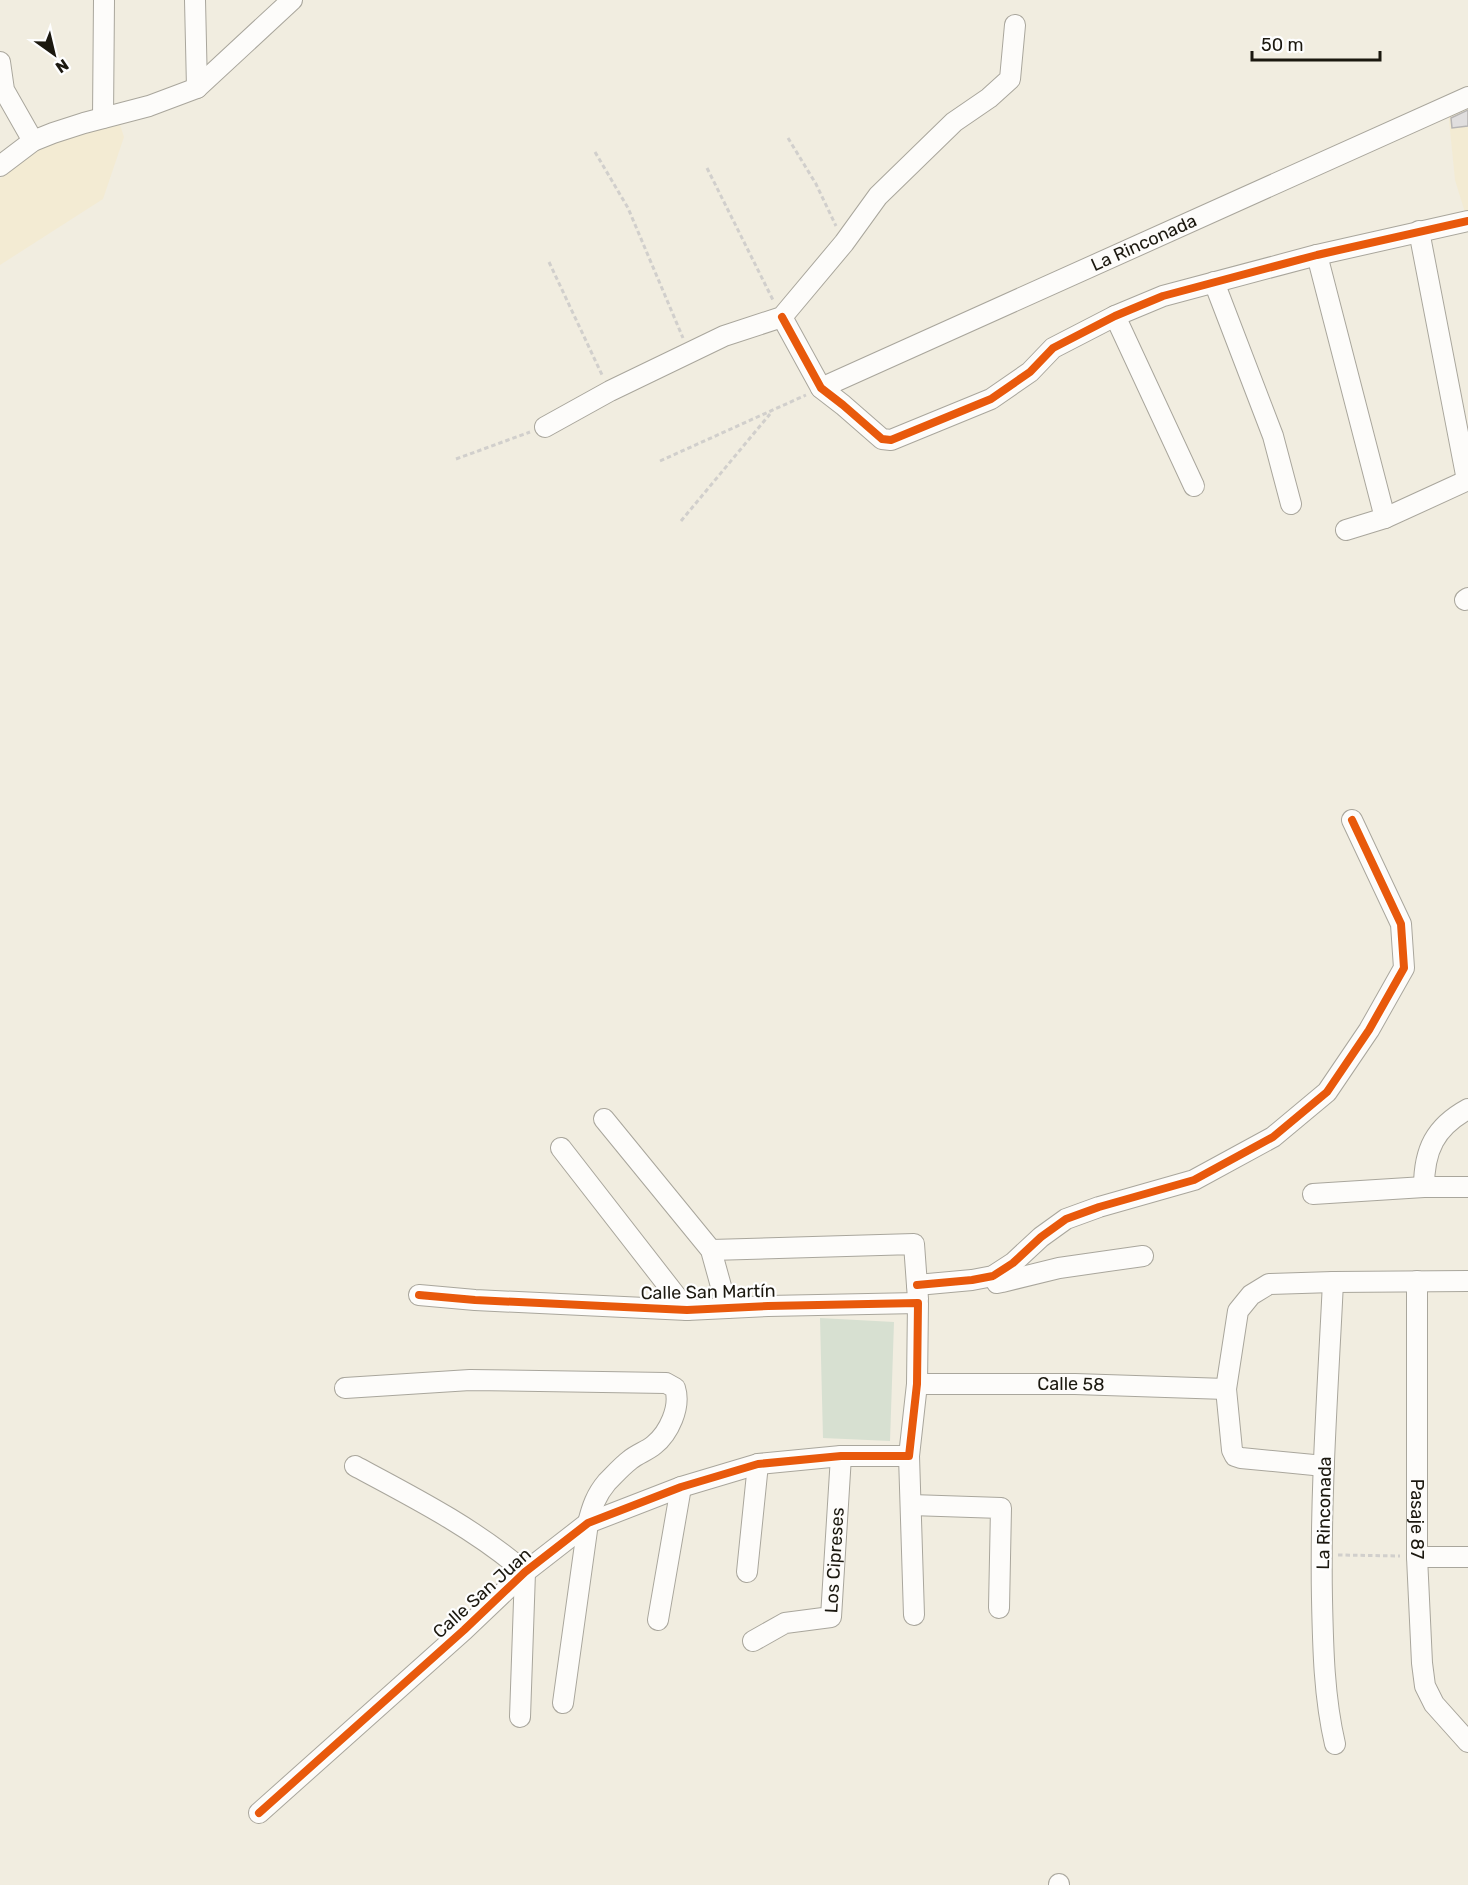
<svg xmlns="http://www.w3.org/2000/svg" width="1468" height="1885" font-family="Rubik,sans-serif">
<rect width="100%" height="100%" fill="#f1ede0"/>
<path fill="#f3ebd3" d="M1468,101V219H1467L1455,180L1448,110Z
M120,125L124,137L103,199L0,265V179L51,141Z"/>
<path fill="#d7e0d1" d="M820,1318L894,1322L890,1441L823,1438Z"/>
<path fill="#e0dede" stroke="#b6b4b3" stroke-width="1.5" d="M1468,110V126L1452,128L1451,118Z"/>
<g fill="none" stroke-linecap="round" stroke-linejoin="round">
<g stroke="#a9a69c" stroke-width="22">
<g id="minor">
<path d="M195,0L197,88"/>
<path d="M0,62L4,90L33,141"/>
<path d="M103,118L104,0"/>
<path d="M0,166L33,141L53,133L84,123L149,106L197,88L292,0"/>
<path d="M1419,231L1467,480"/>
<path d="M1317,255L1385,518"/>
<path d="M1214,282L1273,436L1291,504"/>
<path d="M1115,316L1194,486"/>
<path d="M782,317L821,388L843,405L882,439L891,440L991,399L1030,372L1053,348L1115,316L1163,296L1317,255L1468,221"/>
<path id="s1" d="M821,388L1468,97"/>
<path d="M545,427L610,391L724,336L782,317L844,243L878,196L954,122L989,98L1010,79L1015,25"/>
<path d="M1346,530L1385,518L1468,480"/>
<path d="M1465,600L1468,598"/>
<path d="M604,1119L711,1250L727,1308"/>
<path d="M561,1148L687,1310"/>
<path d="M1424,1187C1424,1150 1435,1127 1468,1109"/>
<path d="M1313,1194L1424,1187H1468"/>
<path d="M711,1250L914,1244L918,1299"/>
<path d="M993,1276L997,1283L1002,1282L1059,1268L1143,1256"/>
<path id="s2" d="M1417,1281V1557L1422,1663L1425,1686L1434,1704L1468,1742"/>
<path d="M1333,1282C1328,1387 1320,1494 1322,1599C1323,1648 1324,1697 1335,1744"/>
<path d="M917,1285L972,1280L993,1276L1013,1263L1041,1237L1066,1219L1099,1207L1194,1180L1273,1137L1327,1092L1369,1030L1404,968L1401,924L1352,820"/>
<path id="s3" d="M917,1384H1075L1226,1389"/>
<path d="M345,1388L470,1380L666,1383L675,1388C681,1407 669,1433 654,1445C647,1451 637,1454 630,1460C622,1466 614,1475 607,1482C596,1495 592,1507 588,1523L563,1703"/>
<path d="M909,1456L914,1615"/>
<path d="M355,1466C413,1497 474,1528 525,1572L520,1717"/>
<path d="M1324,1466L1241,1458L1235,1456L1232,1450L1226,1389L1238,1311L1251,1295L1269,1284L1333,1282L1468,1281"/>
<path d="M911,1505L1001,1508L999,1608"/>
<path d="M1417,1557H1468"/>
<path d="M747,1572L758,1464"/>
<path d="M658,1620L681,1487"/>
<path id="s4" d="M753,1641L785,1623L831,1617L841,1456"/>
<path d="M259,1813L464,1630L525,1572L588,1523L681,1487L758,1464L841,1456H909L917,1384L918,1303L768,1306L687,1310L475,1300L419,1295"/>
<path d="M1059,1885V1884"/>
</g>
</g>
<path stroke="#d1cfcc" stroke-width="3" stroke-dasharray="4.5 3" stroke-linecap="butt" d="M788,138L816,184L836,226
M595,152L628,208L683,338
M707,168L773,300
M549,262L603,377
M456,459L530,432
M660,461L806,395
M681,521L770,414
M1338,1555L1400,1556"/>
<use href="#minor" stroke="#fdfcfa" stroke-width="20"/>
<g stroke="#fefefe" stroke-width="11">
<path id="cycleway" d="M782,317L821,388L843,405L882,439L891,440L991,399L1030,372L1053,348L1115,316L1163,296L1317,255L1468,221
M917,1285L972,1280L993,1276L1013,1263L1041,1237L1066,1219L1099,1207L1194,1180L1273,1137L1327,1092L1369,1030L1404,968L1401,924L1352,820
M259,1813L464,1630L525,1572L588,1523L681,1487L758,1464L841,1456H909L917,1384L918,1303L768,1306L687,1310L475,1300L419,1295"/>
</g>
<use href="#cycleway" stroke="#e8590c" stroke-width="8"/>
</g>
<g text-anchor="middle" dominant-baseline="central" stroke-width="4.5" stroke-linejoin="round" paint-order="stroke">
<g font-size="18" fill="#1b180f" stroke="#fefefe">
<text stroke="none"><textPath href="#s1" startOffset="354">La Rinconada</textPath></text>
<text transform="translate(708 1292) rotate(-1)">Calle San Martín</text>
<text stroke="none"><textPath href="#s3" startOffset="154">Calle 58</textPath></text>
<text transform="translate(1324 1513) rotate(-89)">La Rinconada</text>
<text stroke="none"><textPath href="#s2" startOffset="238">Pasaje 87</textPath></text>
<text stroke="none"><textPath href="#s4" startOffset="140">Los Cipreses</textPath></text>
<text transform="translate(482 1593) rotate(-42)">Calle San Juan</text>
</g>
</g>
<g transform="translate(54 54) rotate(146)" stroke="#fefefe" stroke-width="4.5" paint-order="stroke">
<path d="M0-4.5L10 22L0 15L-10 22Z" fill="#1b180f"/>
<text y="-9" font-size="16" font-weight="bold" text-anchor="middle" fill="#1b180f">N</text>
</g>
<path d="M1252 51v9h128v-9" fill="none" stroke="#1b180f" stroke-width="3"/>
<text x="1261" y="51" font-size="18" fill="#1b180f" stroke="#fefefe" stroke-width="4.5" paint-order="stroke">50 m</text>
</svg>
